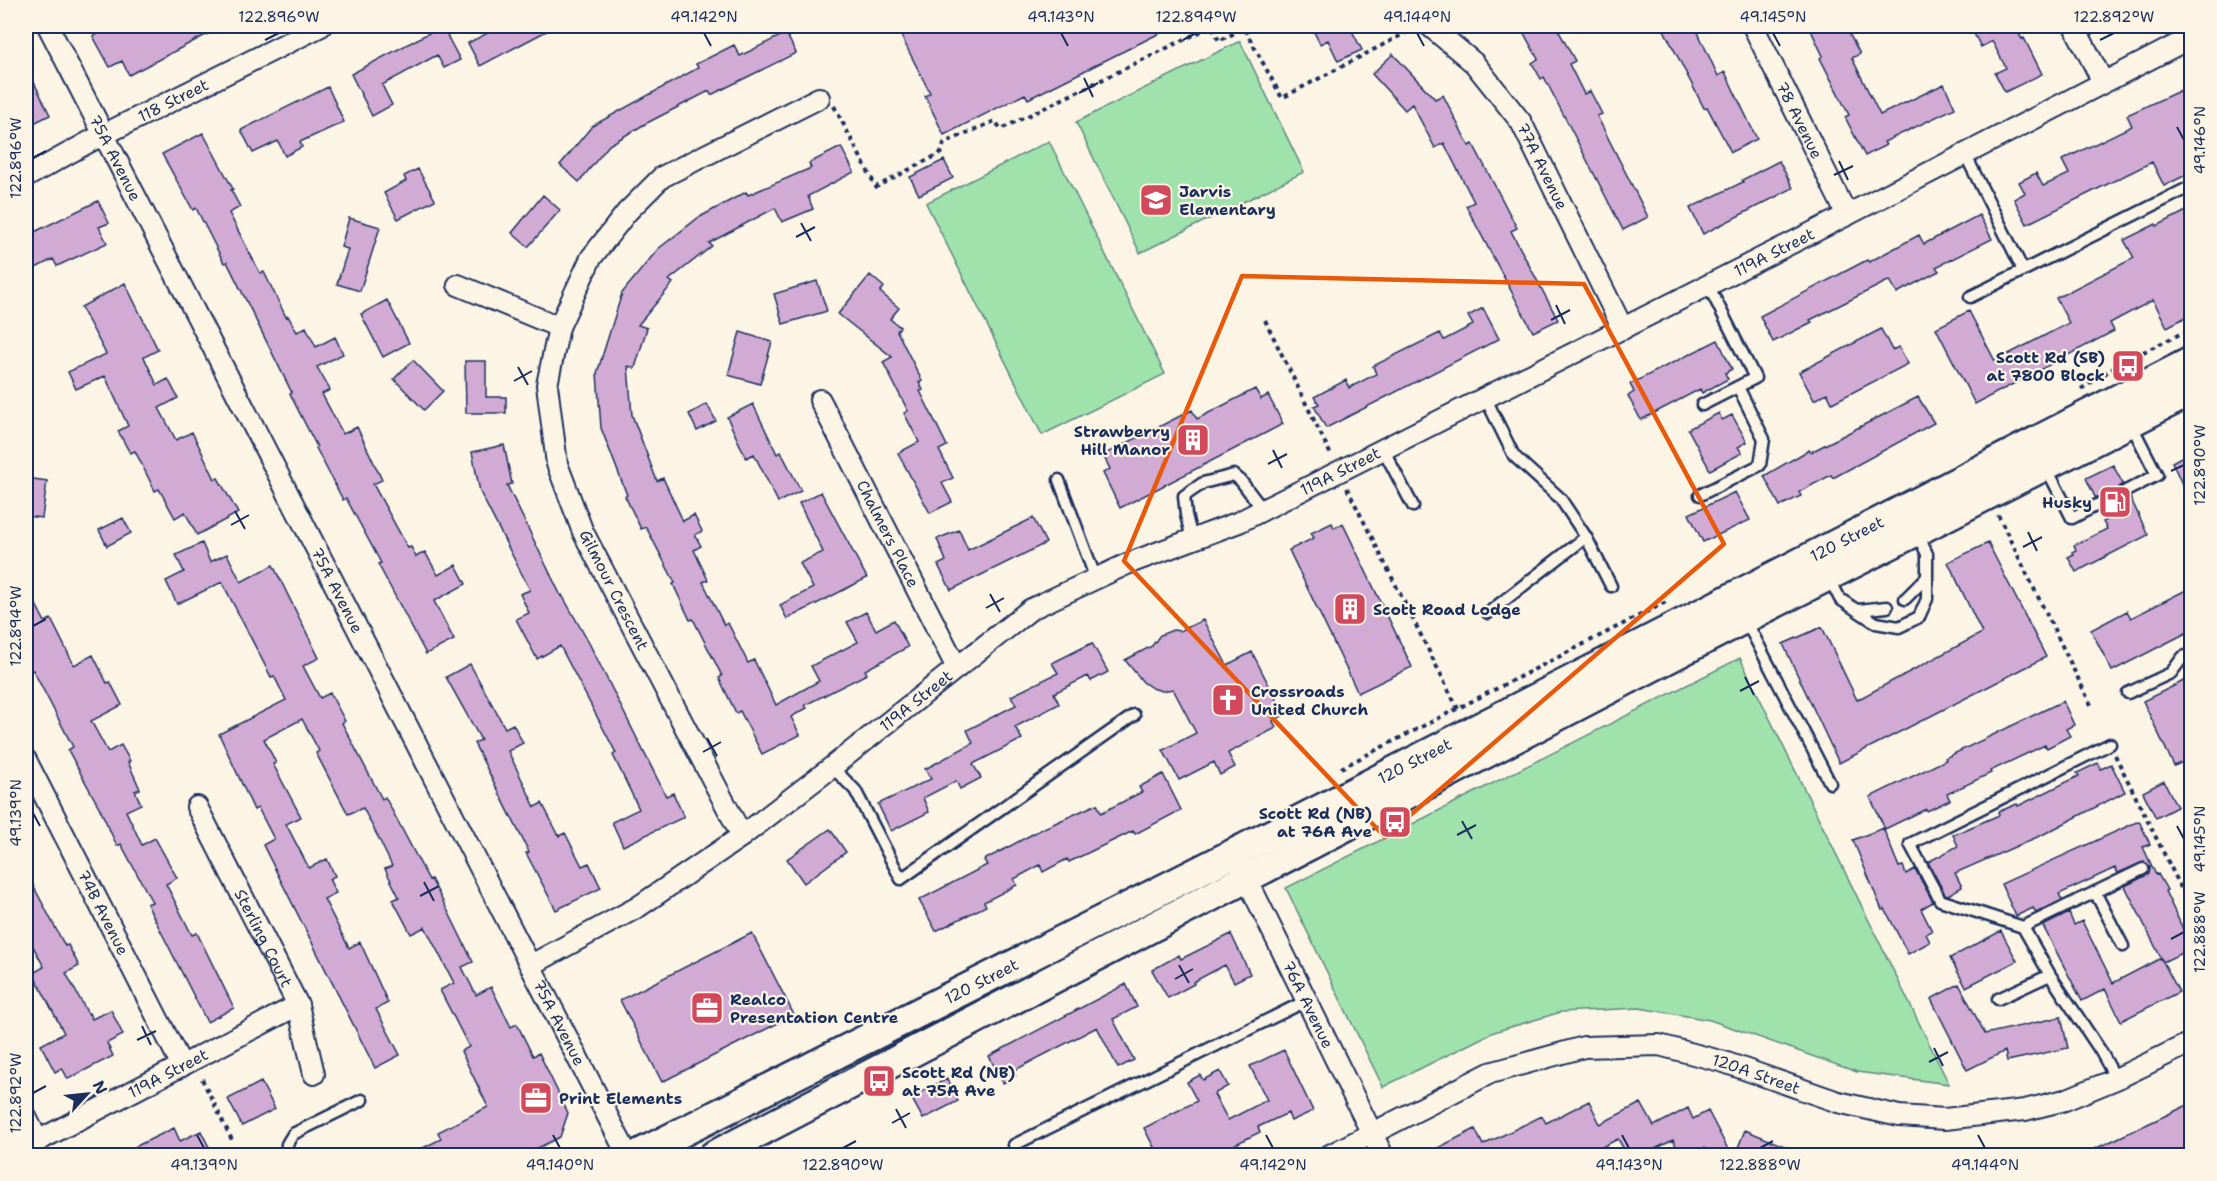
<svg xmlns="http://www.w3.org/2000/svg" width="2217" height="1181" font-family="'Shantell Sans',sans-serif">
<rect width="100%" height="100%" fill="#fcf5e5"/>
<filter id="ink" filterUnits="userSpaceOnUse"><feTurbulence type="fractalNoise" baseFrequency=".0167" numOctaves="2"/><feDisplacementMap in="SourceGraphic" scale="12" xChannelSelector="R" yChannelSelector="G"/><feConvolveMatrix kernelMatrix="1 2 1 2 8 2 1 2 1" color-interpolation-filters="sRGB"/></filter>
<g filter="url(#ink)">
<path fill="#a0e2ab" stroke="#5e8884" stroke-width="1.5" d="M1240,41L1304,172L1140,253L1076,122Z
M1049,141L1165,374L1042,435L926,203Z
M1740,658L1949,1084L1857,1072L1710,1020L1639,1008L1561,1012L1494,1032L1383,1087L1286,888Z"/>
<path fill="#d1abd4" stroke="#1b2f5e" stroke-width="1.5" d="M114,26H223L129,75L122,61L110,67L93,36Z
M442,26L460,60L444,68L437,55L382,85L392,105L372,116L351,74Z
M489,26H556L480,66L468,43L492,31Z
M908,26H1174L1028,99L1025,94L944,135L925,96L930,93L898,30Z
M1311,26H1359L1351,29L1362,50L1338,61L1328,40L1320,44Z
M1520,26H1556L1575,61L1569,64L1584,94L1590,91L1602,114L1597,116L1648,217L1623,230L1544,77L1541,79L1532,63L1538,59Z
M1662,26H1695L1718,76L1725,72L1757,139L1731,152L1707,107L1704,108Z
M1809,26H1845L1860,54L1852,58L1880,115L1944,84L1955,108L1884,142L1886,145L1865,156L1845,117L1849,115L1820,58L1823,56Z
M1970,26H2023L2016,29L2022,39L2024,38L2042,74L2005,92L1995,73L2006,68L1992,41L1981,47Z
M786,33L796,53L711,95L709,91L645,124L609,145L579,182L560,165L592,126L698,68L696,64L734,45L740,56Z
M1393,54L1435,99L1443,95L1469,146L1473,144L1517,228L1511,231L1558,320L1533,332L1466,206L1474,202L1444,143L1435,148L1412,104L1405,110L1372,74Z
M26,66L50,115L26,127Z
M2192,85V172L2164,186L2152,162L2027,224L2014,199L2025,193L2019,182L2036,173L2043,186L2069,174L2062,160L2132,126L2127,115Z
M328,87L344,122L300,142L302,147L285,156L278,141L253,153L241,130Z
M203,133L233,189L231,190L240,207L229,213L260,273L264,272L286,317L288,316L297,332L306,327L316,347L335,337L343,354L317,367L330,390L322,394L343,434L357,427L382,480L373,484L408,548L411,547L416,557L425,552L438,575L456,565L466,584L434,601L454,640L426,654L378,564L381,563L346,498L343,500L316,448L317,447L290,394L292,393L227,262L224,263L196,208L193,210L162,154Z
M841,147L854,172L808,196L813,209L782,222L775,208L709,243L712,246L669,280L673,283L638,325L647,328L635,368L628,366L632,415L657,481L663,478L683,521L694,515L702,531L695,535L701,546L694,550L708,580L703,582L724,625L728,623L748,663L754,660L776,705L819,681L811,666L858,642L847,622L866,612L876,630L894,620L908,647L865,670L867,674L805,705L807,708L791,717L800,735L762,754L740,711L736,713L719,678L722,676L693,619L690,620L673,584L675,583L646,527L641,529L625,496L627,495L601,428L597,373L622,293L658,249L698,218L746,192L748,195L811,168L809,163Z
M944,160L953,178L919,195L910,177Z
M1779,161L1793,188L1703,234L1690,208L1743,182L1742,180Z
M418,169L435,200L398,219L384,193L406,181L404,176Z
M543,195L560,210L528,247L512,233Z
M98,201L109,223L99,227L107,243L57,266L53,259L26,273V236Z
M2192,208V314L2167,327L2153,300L2110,323L2114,331L1975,404L1936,328L1969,311L1995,361L2069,323L2056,298L2134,258L2124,240L2156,224L2157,226Z
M1979,215L1992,239L1936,267L1939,271L1897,293L1890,280L1810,320L1812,322L1773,342L1760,316L1867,260L1869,262L1919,235L1924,244Z
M349,218L380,227L360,291L337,284L348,249L341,247Z
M870,275L884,287L880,292L899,308L890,319L900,327L897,331L922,381L919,382L923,390L920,391L947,446L939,450L953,478L942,483L952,502L930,513L898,453L919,442L904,413L908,411L883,362L892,357L838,314Z
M817,281L827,311L783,324L774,294Z
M125,283L158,350L144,357L157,385L168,379L178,398L159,408L176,440L192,432L215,479L218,478L238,513L197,535L185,512L175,518L159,489L155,491L135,451L130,453L118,431L128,426L105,376L76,389L68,372L106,354L81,307Z
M387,300L409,343L383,357L361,314Z
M1483,308L1499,339L1326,428L1314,406L1319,404L1314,397L1346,380L1349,388L1376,374L1373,366L1440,333L1444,340L1473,325L1468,316Z
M1881,329L1892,350L1899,347L1908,364L1832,403L1827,393L1814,400L1799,372Z
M740,332L772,342L760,384L728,375Z
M1718,340L1732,369L1725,373L1728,379L1702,393L1700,389L1641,420L1628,396L1634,392L1630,384Z
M413,360L443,391L424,410L394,379Z
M465,361H486V397H506V413H466Z
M1255,389L1261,399L1268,395L1283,424L1120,508L1103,473L1110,469L1103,455L1192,410L1197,419Z
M1918,397L1934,423L1833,478L1831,475L1799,492L1801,496L1780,506L1764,476L1809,450L1811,452Z
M707,404L716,421L697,431L689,414Z
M753,404L777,454L781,452L801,491L778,502L754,454L746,458L727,417Z
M1719,413L1722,420L1732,415L1747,442L1738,447L1742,453L1710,470L1688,429Z
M504,445L512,484L507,485L561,596L562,595L589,643L666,796L673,793L684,817L623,846L612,822L639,809L613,755L616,753L560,646L537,659L516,619L529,613L520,594L530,590L480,492L472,452Z
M2192,451V506L2172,462Z
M2113,465L2123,484L2119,487V494L2122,498L2130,497L2148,535L2076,572L2068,557L2074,554L2072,552L2076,550L2074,545L2107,529L2103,522L2107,520L2102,511L2106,508V501L2103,497H2095L2086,478Z
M26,478L47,481L42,518L26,516Z
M821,492L867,578L787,619L780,605L813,588L800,563L823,552L799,503Z
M1735,492L1750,520L1703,542L1689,514Z
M123,518L131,533L107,546L99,530Z
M1033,518L1046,543L951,590L938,565L946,561L937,539L959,530L968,550Z
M1332,523L1334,528L1343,524L1412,667L1358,693L1289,550L1314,538L1311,533Z
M202,543L210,562L227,554L241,582L273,565L319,658L303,666L320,698L330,693L345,721L342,723L382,799L385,797L429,880L431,879L449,913L473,962L462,967L476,995L491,987L511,1027L517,1024L533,1056L539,1053L568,1113L560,1137L524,1155H409L441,1139L438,1132L488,1107L461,1051L469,1047L440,990L454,983L425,927L411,934L393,900L399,897L385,869L392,866L379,839L363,808L348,814L316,753L319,751L302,719L264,739L276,763L273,764L301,817L286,824L309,868L327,859L335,876L329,879L336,893L324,899L349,948L360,942L388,1003L376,1009L400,1055L375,1068L263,845L274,839L258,808L254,810L219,734L286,700L274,676L271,677L222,582L177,604L166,581L184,572L176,555Z
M1988,543L2046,657L1839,763L1783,644L1822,627L1857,700L1982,633L1948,562Z
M26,585L45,622L51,619L74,665L93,655L107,683L110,682L122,705L91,721L108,752L121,745L130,761L128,762L140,789L135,791L141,804L126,811L142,845L155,838L177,878L166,884L192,935L197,933L234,1008L207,1022L147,904L152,902L121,844L117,846L100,809L68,750L73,747L33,670L26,673Z
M2192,587V630L2112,671L2091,630L2127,611L2131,618Z
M1203,620L1227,665L1252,652L1284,715L1273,721L1276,728L1228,753L1235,767L1220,775L1214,762L1179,780L1163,750L1196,733L1173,689L1162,691L1152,688L1143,682L1125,660L1152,646L1160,635L1173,630L1180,631Z
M1092,643L1108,672L1091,681L1088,676L1054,693L1059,704L1015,727L1022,739L973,764L981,778L960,789L956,781L923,798L929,812L891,831L878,804L931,779L925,769L973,743L967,730L1016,705L1011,696L1058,673L1052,663Z
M470,664L505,728L513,724L523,743L508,751L535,807L542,803L559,836L565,833L582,866L589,863L601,888L556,910L526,853L529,852L474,743L481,740L446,677Z
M2192,677V758L2174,766L2143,701Z
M2063,701L2074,725L2066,729L2070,736L2047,748L2045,745L1990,771L1991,773L1947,794L1950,800L1927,811L1926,809L1885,829L1870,797L1946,760L1945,758Z
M2098,763L2101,769L2111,764L2125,792L2042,835L1955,873L1962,887L1948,895L1945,894L1928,862L1958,846L1953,835L1999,815L1998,812L2017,804L2018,806L2079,776L2077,773Z
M1163,774L1181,810L1135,834L1133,831L1069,862L1067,859L1043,872L1040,865L1014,879L1017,885L984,902L986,906L936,931L919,900L987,865L984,860L1042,829L1097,804L1101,813L1142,792L1139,787Z
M2164,781L2177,807L2156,818L2143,792Z
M2139,821L2150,844L2143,847L2156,875L2158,874L2167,890L2165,891L2192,948L2163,962L2125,886L2149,874L2150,866L2144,862L2118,873L2115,868L2059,894L2062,900L2036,913L2033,908L2016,916L2001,884Z
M1883,828L1899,867L1903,866L1906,874L1915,869L1933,902L1921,909L1932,931L1926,934L1930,942L1908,954L1885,909L1882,910L1853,840Z
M830,829L846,852L804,883L787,859Z
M26,872L65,946L68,945L79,966L66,973L88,1014L89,1013L92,1019L111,1010L123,1035L107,1043L113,1056L68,1079L62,1068L55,1072L41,1045L64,1033L33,973L44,967L26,933Z
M2069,913L2074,925L2082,921L2113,983L2161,958L2179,992L2121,1021L2105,989L2082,1001L2043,926Z
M2001,931L2017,961L1966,987L1950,958Z
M752,933L794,1015L662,1082L620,1000Z
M1231,934L1250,974L1234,982L1225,965L1193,982L1194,984L1168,998L1152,970L1179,955L1181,959Z
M1126,984L1137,1007L1113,1019L1134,1060L1118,1068L1097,1027L1013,1071L1016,1076L1003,1083L989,1056Z
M1959,984L1985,1034L2061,1017L2068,1048L2007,1061L2005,1051L1967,1070L1931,999Z
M1284,1050L1313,1111L1291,1121L1288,1113L1258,1127L1260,1132L1214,1155H1158L1144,1128L1197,1101L1187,1082L1200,1075L1203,1080L1220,1071L1228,1086L1214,1094L1228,1120L1267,1100L1250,1066Z
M947,1079L958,1101L923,1119L911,1097Z
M261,1082L275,1109L242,1126L228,1099Z
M1589,1101L1600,1124L1641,1103L1654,1126L1688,1108L1693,1119L1708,1111L1731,1155H1708L1704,1148L1690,1155H1681L1673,1140L1643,1155H1627L1618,1139L1586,1155H1424L1475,1129L1483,1145L1542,1116L1546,1123Z
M2192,1103V1147L2175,1155H2082Z
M174,1128L180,1141L201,1131L213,1155H118Z
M1745,1130L1806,1155H1735Z"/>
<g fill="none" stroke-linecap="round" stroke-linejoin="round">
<g stroke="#1b2f5e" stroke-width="15">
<path id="service" d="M1965,154L2023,270
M1970,297L2192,186
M1485,397L1514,456L1560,498L1586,537L1611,586
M1702,405L1755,378L1708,285
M1383,449L1413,506
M2046,467L2072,518L2099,504
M1059,480L1096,579
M2126,491L2157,475L2130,422
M1700,495L1760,465L1764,439L1738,387
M1192,539L1186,515L1184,496L1203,483L1234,475L1241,481L1263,510
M1828,576L1840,599L1876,623L1899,627L1919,617L1927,599V554L1917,533
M1905,599L1927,577
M1858,610L1887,607
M1488,613L1586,537
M1745,619L1830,783
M2128,693L2171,673L2183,657L2192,654
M2110,744L1910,844L1940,900L2023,927L2050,975L2100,1050L2116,1079
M832,767L855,790L901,879L1134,715
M2095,892L2123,946
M2023,927L2143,869
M1998,999L2050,975
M1014,1145L1306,1001
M286,1156L287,1144L293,1134L362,1100"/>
</g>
<g stroke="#1b2f5e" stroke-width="24">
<g id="minor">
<path id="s1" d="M48,26L628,1156"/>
<path id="s2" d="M1430,26L1474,63L1521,122L1623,329"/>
<path id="s3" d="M1753,26L1847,215"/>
<path d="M2074,26L2103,82"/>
<path id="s4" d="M26,177L89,142L321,26"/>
<path d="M458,285L559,327"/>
<path id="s5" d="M820,400L957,668"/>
<path id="s6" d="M26,760L182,1066"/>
<path id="s7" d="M197,807L298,1005L314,1074"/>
<path d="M742,836L583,532L557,464L547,385L559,327L591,258L627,212L662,177L819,98"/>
<path id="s8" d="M1241,867L1383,1156"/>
<path id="s9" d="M531,965L638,907L742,836L832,767L1031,609L1127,564L1239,522L1847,215L2192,37"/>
<path d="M26,1117L38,1141"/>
<path id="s10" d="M26,1147L298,1005"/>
<path id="s11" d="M1328,1156L1490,1073L1584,1047L1659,1045L1724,1062L1838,1102L1899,1116L1945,1119L2025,1110L2065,1100L2116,1079L2192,1042"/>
</g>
</g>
<g stroke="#1b2f5e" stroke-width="33">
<g id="secondary">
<path id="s12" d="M635,1156L1270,835L2192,361"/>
<path d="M713,1156L1744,619L2192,391"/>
</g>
</g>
<path stroke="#1b2f5e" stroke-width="4" stroke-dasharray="4.5 4.5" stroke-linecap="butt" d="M834,106L876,187L941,153L944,143L995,121L1001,129L1212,26L1219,41L1244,28L1282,98L1413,29
M1265,320L1332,457
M2081,389L2123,362L2178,335L2192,331
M1347,488L1458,709
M1998,515L2092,707
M2115,755L2192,910
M1341,768L1668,601
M202,1079L232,1140"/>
<use href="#service" stroke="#fcf5e5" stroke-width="10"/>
<use href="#minor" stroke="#fcf5e5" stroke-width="20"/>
<use href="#secondary" stroke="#fcf5e5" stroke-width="28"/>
</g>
</g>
<path fill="none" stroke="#e8590c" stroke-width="4.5" stroke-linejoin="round" d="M1242,276L1584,284L1724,544L1385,837L1124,561Z"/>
<path fill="none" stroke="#1b2f5e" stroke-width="2" d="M704,33L711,46M1061,33L1068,46M1417,33L1424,46M1773,33L1780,46M265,40L279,33M1183,40L1196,33M2100,40L2114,33M1084,78L1093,97M1079,93L1098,83M2177,127L2184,140M33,158L46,151M1839,161L1848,180M1834,175L1853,166M801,223L811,241M796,237L815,227M1556,305L1565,324M1551,320L1570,310M518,367L528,385M514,381L532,371M1273,450L1282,468M1268,464L1287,454M2171,471L2184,465M235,511L245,529M231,525L249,515M2028,532L2037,551M2023,547L2042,537M990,594L1000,612M986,608L1004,598M33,626L46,619M1745,677L1754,695M1740,691L1759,681M707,738L717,756M703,752L721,742M33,813L40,826M1462,821L1472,839M2177,826L2184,839M1457,835L1476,825M424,882L434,901M420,896L439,886M2171,939L2184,932M1179,965L1189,983M1175,979L1193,969M142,1026L151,1045M137,1040L156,1031M1934,1048L1943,1066M1929,1062L1948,1052M33,1093L46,1086M896,1109L906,1128M892,1123L910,1113M197,1135L204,1148M553,1135L560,1148M1266,1135L1273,1148M1622,1135L1629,1148M1978,1135L1985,1148M843,1148L856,1141M1760,1148L1773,1141"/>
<defs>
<g id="school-square" transform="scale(1.725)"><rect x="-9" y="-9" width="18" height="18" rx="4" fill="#d1495b" stroke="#fcf5e5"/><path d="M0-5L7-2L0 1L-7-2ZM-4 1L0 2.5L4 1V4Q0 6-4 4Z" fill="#fff"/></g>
<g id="bus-square" transform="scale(1.725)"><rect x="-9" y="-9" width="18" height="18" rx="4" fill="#d1495b" stroke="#fcf5e5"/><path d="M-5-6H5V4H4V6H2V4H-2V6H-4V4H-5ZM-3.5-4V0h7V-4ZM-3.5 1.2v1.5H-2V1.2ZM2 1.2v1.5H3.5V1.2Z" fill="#fff"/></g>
<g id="building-square" transform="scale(1.725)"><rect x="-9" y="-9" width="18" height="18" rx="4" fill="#d1495b" stroke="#fcf5e5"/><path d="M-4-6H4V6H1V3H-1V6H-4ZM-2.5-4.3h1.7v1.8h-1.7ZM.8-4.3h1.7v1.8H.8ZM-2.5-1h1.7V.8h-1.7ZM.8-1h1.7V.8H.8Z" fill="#fff"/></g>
<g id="fuel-square" transform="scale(1.725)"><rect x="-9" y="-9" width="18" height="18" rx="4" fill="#d1495b" stroke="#fcf5e5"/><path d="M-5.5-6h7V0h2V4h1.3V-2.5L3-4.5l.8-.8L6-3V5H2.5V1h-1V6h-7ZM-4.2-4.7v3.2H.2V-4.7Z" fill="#fff"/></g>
<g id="church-square" transform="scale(1.725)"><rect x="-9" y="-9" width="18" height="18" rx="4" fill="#d1495b" stroke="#fcf5e5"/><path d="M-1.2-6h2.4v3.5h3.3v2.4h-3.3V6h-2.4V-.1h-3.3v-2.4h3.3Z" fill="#fff"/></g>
<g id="office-square" transform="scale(1.725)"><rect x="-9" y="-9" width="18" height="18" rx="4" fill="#d1495b" stroke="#fcf5e5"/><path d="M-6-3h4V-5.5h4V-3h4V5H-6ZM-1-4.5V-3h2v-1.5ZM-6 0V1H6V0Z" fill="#fff"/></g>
</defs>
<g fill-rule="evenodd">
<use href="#school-square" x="1156" y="200"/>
<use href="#bus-square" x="2128" y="366"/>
<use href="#building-square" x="1193" y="440"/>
<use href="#fuel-square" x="2115" y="502"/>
<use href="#building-square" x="1350" y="609"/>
<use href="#church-square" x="1228" y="700"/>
<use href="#bus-square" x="1395" y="822"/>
<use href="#office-square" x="707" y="1008"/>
<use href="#bus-square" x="879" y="1081"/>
<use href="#office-square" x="536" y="1098"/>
</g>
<g text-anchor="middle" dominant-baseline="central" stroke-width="4.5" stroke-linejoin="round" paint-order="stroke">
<g font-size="16" fill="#1b2f5e" stroke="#fcf5e5">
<text stroke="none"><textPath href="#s4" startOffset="166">118 Street</textPath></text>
<text stroke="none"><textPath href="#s3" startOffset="105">78 Avenue</textPath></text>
<text stroke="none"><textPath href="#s1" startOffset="148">75A Avenue</textPath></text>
<text stroke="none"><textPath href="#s2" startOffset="182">77A Avenue</textPath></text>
<text stroke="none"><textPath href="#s9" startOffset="1440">119A Street</textPath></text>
<text stroke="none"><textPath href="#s9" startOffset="954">119A Street</textPath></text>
<text stroke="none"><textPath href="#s5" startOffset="150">Chalmers Place</textPath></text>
<text stroke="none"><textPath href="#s12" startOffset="1360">120 Street</textPath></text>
<text transform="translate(614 590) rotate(63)">Gilmour Crescent</text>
<text stroke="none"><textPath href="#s1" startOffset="634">75A Avenue</textPath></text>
<text stroke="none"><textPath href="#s9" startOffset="468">119A Street</textPath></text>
<text stroke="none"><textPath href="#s12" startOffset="874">120 Street</textPath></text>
<text stroke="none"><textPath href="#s6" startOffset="171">74B Avenue</textPath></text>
<text stroke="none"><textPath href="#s7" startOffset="147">Sterling Court</textPath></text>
<text stroke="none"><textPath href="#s12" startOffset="388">120 Street</textPath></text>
<text stroke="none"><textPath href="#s8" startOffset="153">76A Avenue</textPath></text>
<text stroke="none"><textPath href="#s1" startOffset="1120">75A Avenue</textPath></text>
<text stroke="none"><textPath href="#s10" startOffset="160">119A Street</textPath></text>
<text stroke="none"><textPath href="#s11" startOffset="456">120A Street</textPath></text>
</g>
<g font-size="16" font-weight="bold" fill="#1b2f5e" stroke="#fcf5e5" text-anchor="start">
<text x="1179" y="191">Jarvis<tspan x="1179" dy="18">Elementary</tspan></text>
<text x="2105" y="357" text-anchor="end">Scott Rd (SB)<tspan x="2105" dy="18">at 7800 Block</tspan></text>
<text x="1170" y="431" text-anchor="end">Strawberry<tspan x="1170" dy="18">Hill Manor</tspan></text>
<text x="2092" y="502" text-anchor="end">Husky</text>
<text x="1373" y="609">Scott Road Lodge</text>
<text x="1251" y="691">Crossroads<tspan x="1251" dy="18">United Church</tspan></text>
<text x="1372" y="813" text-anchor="end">Scott Rd (NB)<tspan x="1372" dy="18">at 76A Ave</tspan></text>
<text x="730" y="999">Realco<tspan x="730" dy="18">Presentation Centre</tspan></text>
<text x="902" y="1072">Scott Rd (NB)<tspan x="902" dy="18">at 75A Ave</tspan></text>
<text x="559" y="1098">Print Elements</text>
</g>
</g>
<rect width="2217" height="1181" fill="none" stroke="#fcf5e5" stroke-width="66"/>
<g transform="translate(87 1094) rotate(63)" stroke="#fcf5e5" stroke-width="4.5" paint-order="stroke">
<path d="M0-4.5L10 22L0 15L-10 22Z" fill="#1b2f5e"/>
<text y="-9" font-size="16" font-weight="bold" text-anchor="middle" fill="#1b2f5e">N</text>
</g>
<rect x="33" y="33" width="2151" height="1115" fill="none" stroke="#1b2f5e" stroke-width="2"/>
<g font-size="15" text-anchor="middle" fill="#1b2f5e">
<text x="279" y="22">122.896°W</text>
<text x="704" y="22">49.142°N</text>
<text x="1061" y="22">49.143°N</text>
<text x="1196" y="22">122.894°W</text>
<text x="1417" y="22">49.144°N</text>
<text x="1773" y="22">49.145°N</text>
<text x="2114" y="22">122.892°W</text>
<text transform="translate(2200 140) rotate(-90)" y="5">49.146°N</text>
<text transform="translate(16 158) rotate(-90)" y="5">122.896°W</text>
<text transform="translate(2200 465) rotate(-90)" y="5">122.890°W</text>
<text transform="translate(16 626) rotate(-90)" y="5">122.894°W</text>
<text transform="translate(16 813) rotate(-90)" y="5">49.139°N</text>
<text transform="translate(2200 839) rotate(-90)" y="5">49.145°N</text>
<text transform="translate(2200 932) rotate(-90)" y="5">122.888°W</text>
<text transform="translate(16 1093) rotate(-90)" y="5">122.892°W</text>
<text x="204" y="1170">49.139°N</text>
<text x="560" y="1170">49.140°N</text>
<text x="843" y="1170">122.890°W</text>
<text x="1273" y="1170">49.142°N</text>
<text x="1629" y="1170">49.143°N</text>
<text x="1760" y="1170">122.888°W</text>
<text x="1985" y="1170">49.144°N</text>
</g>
</svg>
